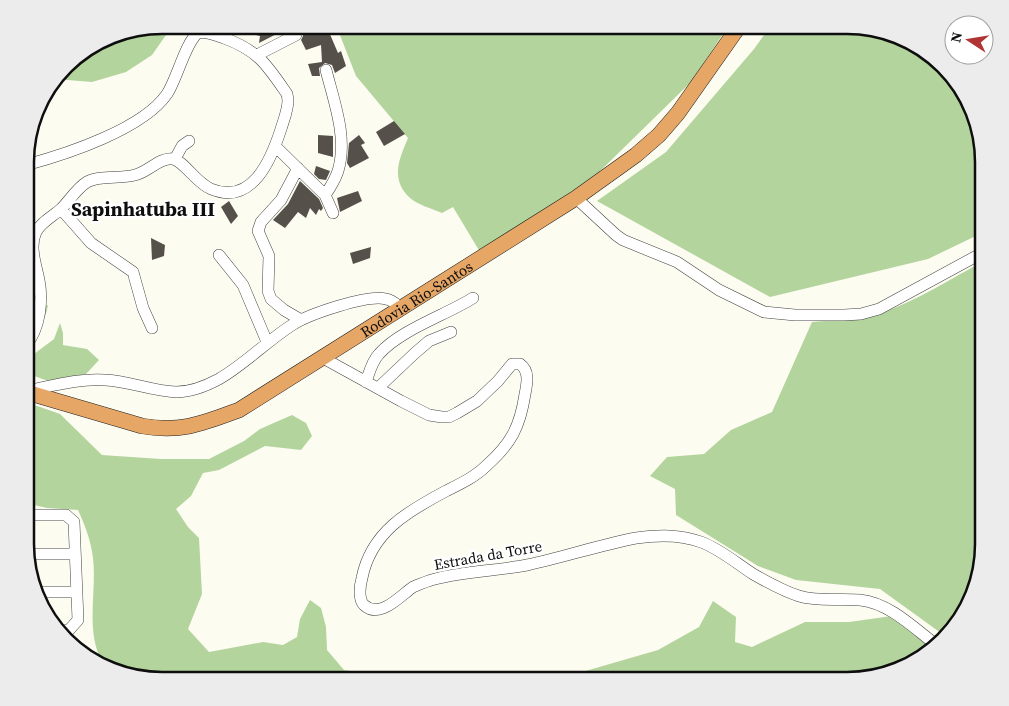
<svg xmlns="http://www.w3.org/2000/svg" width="1009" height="706" font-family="'Source Serif 4',serif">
<rect width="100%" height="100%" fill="#fdfcf1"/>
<path fill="#b4d49e" d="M161,25H173L152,55L126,72L92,82L55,79L72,59L117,32Z
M336,25H729L691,82L596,175L515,230L480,252L453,207L442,213C433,209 418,205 410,198C390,180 399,159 408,138L356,76Z
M771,25H856L930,53L970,101L984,153V232L928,259L770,297L597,201L666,152L754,49Z
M984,261V553L956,627L945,636L880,589L796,580L758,566L676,515L675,489L650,476L667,457L704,454L731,430L772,412L812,322C835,320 859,320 881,313C917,301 950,279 984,261Z
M48,305C46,319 39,331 26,339V312Z
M60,323L63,333V345L87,349L99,360L86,374L48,381L26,373V360L54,339Z
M26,402L60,414L102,455L161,459H209L244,441L260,429L292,415L306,423L312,436L301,450L265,446L219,470L203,473L191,496L176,509L188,527L199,538L202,594L188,629L209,652L263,642L283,645L297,637L300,619L310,600L321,608L326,627L327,650L344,670L382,676H408L409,681H153L102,662C85,630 97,592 93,558C91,541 85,525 78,510L47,508L26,503Z
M713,601L736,617L735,642L752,647L805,622H849L899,615L935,645L908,667L848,681H551L658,650L699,627Z"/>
<path fill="#56504b" d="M244,25H294L259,43L260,36L247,33Z
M316,25H326L338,53L341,51L346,66L335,73L332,65L325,63L319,68L320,76H312L308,64L322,62L321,45L306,50L301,40L303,36V32Z
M394,121L405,134L384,146L376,132Z
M318,135L333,136V157L318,153Z
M359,135L365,143L361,145L369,158L350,168L347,163L349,143Z
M316,166L330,171L326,180L319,179L314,174Z
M300,181L319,199L323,208L321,211L319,209L316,215L310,208L306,218L298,212L285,228L273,220L288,204Z
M358,191L362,201L340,212L337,198Z
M229,201L238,216L231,224L221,207Z
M151,238L165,245L164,256L152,260Z
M371,247L370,258L353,264L350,253Z"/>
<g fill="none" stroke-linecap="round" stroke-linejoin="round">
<g stroke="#414141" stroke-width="12">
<path id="minor" d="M257,55L296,35
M276,147L325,195L333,213
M175,159L182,146L189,141
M298,168L281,200L261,222L258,231L269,256L268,291L271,299L284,310L301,320
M325,195C330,188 335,180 338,171C348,138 334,102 326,70
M576,198L616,235L623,240L677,262L719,290L764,312L795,315H844L861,314L879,309L984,252
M61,209L91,243L133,272L143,308L152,328
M219,255L243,285L267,342
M26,345C40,329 43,300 39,280C36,265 29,246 36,232C40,223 53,216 61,209C69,201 77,188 87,182C99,175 121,179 135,175C148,172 160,157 173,159C184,161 196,183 211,189C252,206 271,160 281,129C284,119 288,110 288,100L287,94C267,65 259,51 224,38C216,35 206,31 198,33C186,41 177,79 167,94C143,129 67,154 26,165
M323,358L401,401L429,415L442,417H449L457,413L477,401L498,381L512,364H520C530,371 527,384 525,394C520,427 511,444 486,466C475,477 460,484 446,491C408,511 371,532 362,578C360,585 358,599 364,605C380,620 401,595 413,587C420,584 427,581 435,579C465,571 496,571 527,565C564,557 600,545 636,538C658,535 680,534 701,542C720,549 736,563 753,574C767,582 783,591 799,596C819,602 840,598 860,600C889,603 913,627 935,644
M366,382C369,373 372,361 379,354C400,330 446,315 473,298
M378,388L415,353L429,341L451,332
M26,391C52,386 79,378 105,380C129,381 152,391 176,392C191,392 206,386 219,379C245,364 267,341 292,325C309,314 368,294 386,299C393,300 397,305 402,309
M26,515H66L74,522L78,620L69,630H58
M26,554H75
M36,592H77
M78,653L85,654L90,657"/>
</g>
<g stroke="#1f1f1f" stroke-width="16">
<g id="highway">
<path id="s1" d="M26,392L142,426C181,433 204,423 239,410L576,198L636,155L659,135L678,113L740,25"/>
</g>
</g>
<use href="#minor" stroke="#fff" stroke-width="11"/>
<use href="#highway" stroke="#e6a666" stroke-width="15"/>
</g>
<g text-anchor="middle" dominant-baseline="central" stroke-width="5" stroke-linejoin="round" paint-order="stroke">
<g font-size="15" fill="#0e0e0e" stroke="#fff">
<text stroke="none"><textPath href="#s1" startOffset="430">Rodovia Rio-Santos</textPath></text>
<text transform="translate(488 555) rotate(-10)">Estrada da Torre</text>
</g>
<g font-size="20" font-weight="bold" fill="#0e0e0e" stroke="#fff">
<text x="143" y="209">Sapinhatuba III</text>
</g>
</g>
<path d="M0 0H1009V706H0ZM162 34H847A128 128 0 0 1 975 162V544A128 128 0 0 1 847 672H162A128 128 0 0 1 34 544V162A128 128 0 0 1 162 34Z" fill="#ececec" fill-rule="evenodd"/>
<path fill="none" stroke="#0e0e0e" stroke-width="2.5" d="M162 34H847A128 128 0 0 1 975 162V544A128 128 0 0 1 847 672H162A128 128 0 0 1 34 544V162A128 128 0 0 1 162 34Z"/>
<g transform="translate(969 40) rotate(282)"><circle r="24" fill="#ffffff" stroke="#9f9f9f"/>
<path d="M0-4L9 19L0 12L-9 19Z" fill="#b03434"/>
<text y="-8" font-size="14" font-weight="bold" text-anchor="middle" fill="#0e0e0e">N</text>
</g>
</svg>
